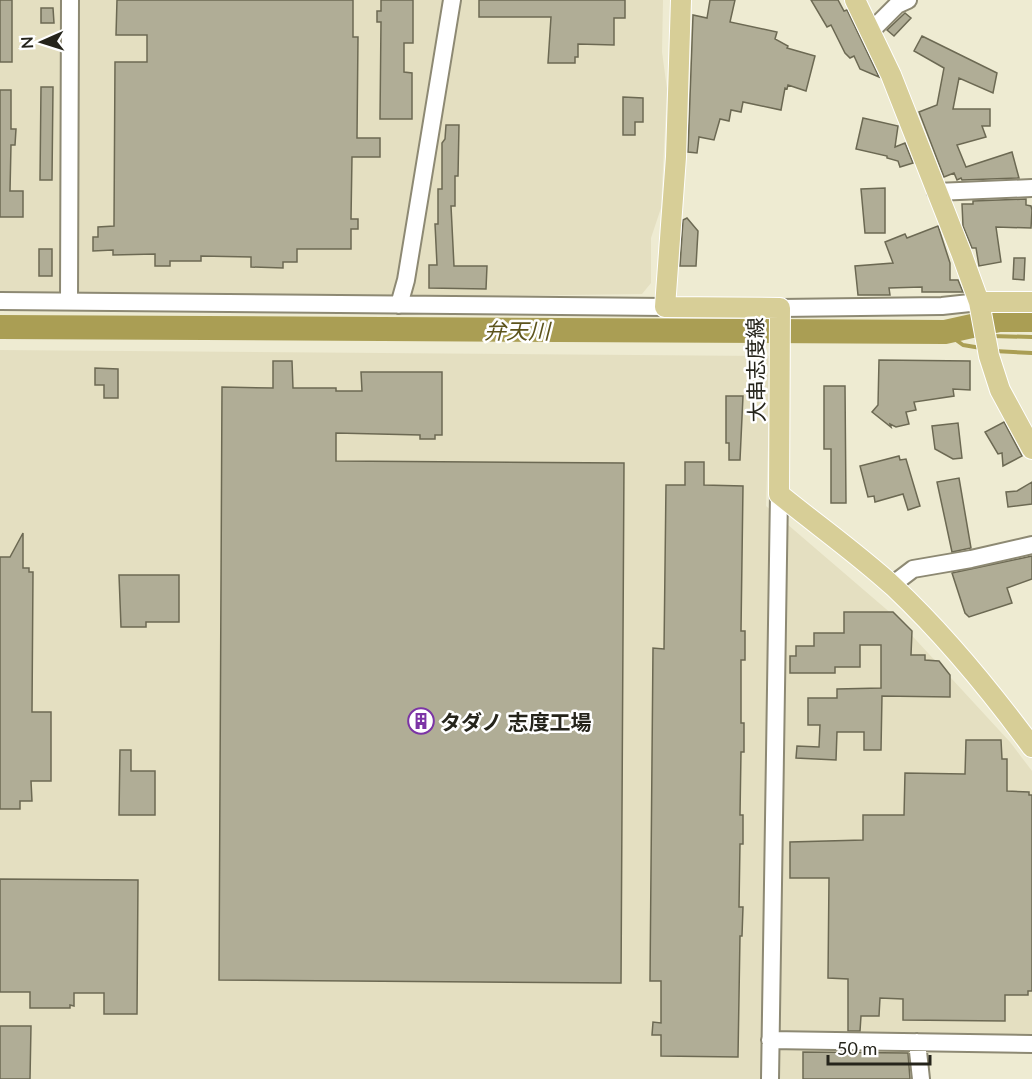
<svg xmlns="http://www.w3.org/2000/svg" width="1032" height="1079" font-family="Lato,'Noto Sans JP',sans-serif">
<rect width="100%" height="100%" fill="#eeebd2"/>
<path fill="#e4dfc1" d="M0,0H663L662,52L667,89L661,208L651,238V283L642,294L69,301L0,298Z
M0,350L771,356L766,506L893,615L1010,742L1032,771V1035L908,1036L911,1079H0Z"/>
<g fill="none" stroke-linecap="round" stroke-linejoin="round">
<path stroke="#aa9e54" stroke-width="4" d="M945,332L963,345L981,348
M946,332L980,335
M991,336L1032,337
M994,351L1032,353"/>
<path stroke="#aa9e54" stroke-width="24" d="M0,327L945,332L999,320H1032"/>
</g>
<path fill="#b0ad96" stroke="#6c6953" stroke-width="1.5" d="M0,0H12V62H0Z
M117,0H353V37H358L357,138H380V157H352L351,219H358V229H351V249H297V262H283V268L251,267V257L201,256V261H170V266H155V254L113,255V250L93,251V237H98V227L114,226L115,62H147V35H116Z
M381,0H413V43H404V72L412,73V119H380L381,22H377V11H381Z
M479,0H625V18H614V45L578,44V57H575V63H548L551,17H479Z
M710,0H735L730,22L777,32L775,39L788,46L787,48L815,56L806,91L788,85L787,89L785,88L781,110L743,102L741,112L731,110L729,121L720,119L714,140L699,137L697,153L688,152L693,15L707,18Z
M811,0H838L844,11L847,10L879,77L860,69L854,56L850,58L845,53L831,25L827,27Z
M41,8H53L54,23H41Z
M905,13L911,18L894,36L887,30Z
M922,36L997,73L993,93L959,78L953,109H990V126H982L986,137L957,145L966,167L1012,152L1019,178L962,180L961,178L957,180L954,173L944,177L919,112L937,105L944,68L914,51Z
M41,87H53L52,180H40Z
M0,90H11V129H16L15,145H11L10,191H23V217H0Z
M623,97L643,98V122H635V135H623Z
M863,118L898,126L895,147L905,143L913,163L900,167L898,161L887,158V156L856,149Z
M446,125H459L458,176H455V206H451L454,266H487L486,289L429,288V265H437L435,224H438V189H442V143L445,139Z
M885,188V233H865L861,189Z
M1026,199V205L1031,206L1032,210L1031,228L996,227L1001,262L979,266L976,248H972L963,226L962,204H973V201Z
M687,218L698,231L696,266H680L683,220Z
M938,226L950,263V280H958L963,292H922V287L889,288L890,295H858L855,266L893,263L885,242L905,234L907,238Z
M39,249H52V276H39Z
M1014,258H1025L1024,280L1013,279Z
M879,360L970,361V390L953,389L954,396L914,402L916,410L906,412L909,424L896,427L890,424L891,427L872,412L878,405Z
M273,361H292L293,388H336V391H362L361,372H442V435H435V439H420V435L336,433V461L624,463L621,983L219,980L222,387L273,388Z
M95,368L118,369V398H104V385H95Z
M824,386H845L846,503H831V449H824Z
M726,396H743L740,460H729V443H726Z
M1004,422L1022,456L1003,466L1002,453L998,454L985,432Z
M958,423L962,458L953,459L935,449L932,426Z
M899,456L900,460L906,459L920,506L908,510L903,494L875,502L874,496L868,497L860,466Z
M685,462H704V485L743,486L741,631H745V660H741V723H744V752H741L740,815H743V844H740L739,907H743L742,936H740L738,1057L661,1056V1035H652L653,1022L661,1023V981H650L653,648L664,649L666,485H685Z
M959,478L971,548L952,552L937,482Z
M1032,482V504L1008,507L1006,492L1017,491Z
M23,533V568H29V572H33L32,712H51V781H31L32,801H20V809H0V557H10Z
M1032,556V579L1007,588L1012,603L969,617L965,613L952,573Z
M119,575H179V622H146V627H121Z
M844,612H893L912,631L911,655H925V660L939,661L950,675V697L882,696L881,750H864V732H837L836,760L796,758L797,746L819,747L820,725H808V698H837V689L881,688V645H860V667H835V673H790V656H796V646H814V633H844Z
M966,740H1001L1002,759H1007V791L1029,792V795H1032V991H1028V995H1005V1021L903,1020V999L880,998L879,1016H861L860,1031H848V979L828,978L829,878H790V842L863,840V815H904L905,773L965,774Z
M120,750H131V771H155V815H119Z
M0,879L138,880L137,1014H104V993H74V1006L70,1005V1008H30V992H0Z
M0,1026H31L30,1079H0Z
M803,1052L908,1053L910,1079H803Z"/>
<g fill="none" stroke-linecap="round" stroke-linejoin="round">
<g stroke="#8d8973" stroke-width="20">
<path id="minor" d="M870,32L897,5L908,0
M936,192L1032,188
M0,301L665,307
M69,301L70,0
M399,305L406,280L452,0
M780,308L942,306L979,302
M892,585L913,569L971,559L1032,545
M770,1040L1032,1044
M917,1042L921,1079
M770,1079L779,494"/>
</g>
<g stroke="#fff" stroke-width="22">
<path id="major" d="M681,0L676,157L665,307L780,308L779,494C817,525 858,554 894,587C946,636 990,690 1032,747
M855,0L891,75L962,255L979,302L989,356L1000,390L1032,449
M979,302H1032"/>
</g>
<use href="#minor" stroke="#fff" stroke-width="16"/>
<use href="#major" stroke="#d7ce97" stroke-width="20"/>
</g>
<defs>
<g id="building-ring" transform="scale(1.35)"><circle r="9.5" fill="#fff" stroke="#7c34a6" stroke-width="1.5"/><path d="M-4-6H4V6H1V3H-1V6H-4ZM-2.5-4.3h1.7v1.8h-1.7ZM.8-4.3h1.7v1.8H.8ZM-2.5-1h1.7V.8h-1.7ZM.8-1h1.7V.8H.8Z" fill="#7c34a6"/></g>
</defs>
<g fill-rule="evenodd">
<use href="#building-ring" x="421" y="721"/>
</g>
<g text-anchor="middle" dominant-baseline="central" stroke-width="5" stroke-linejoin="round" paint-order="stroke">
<g font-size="21" fill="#25241b" stroke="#fff">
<text transform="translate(755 370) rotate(-91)">大串志度線</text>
</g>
<g font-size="21" font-weight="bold" fill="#25241b" stroke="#fff" text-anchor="start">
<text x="440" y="721">タダノ 志度工場</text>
</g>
<g font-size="22" font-style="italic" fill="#5d541c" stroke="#fff">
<text x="517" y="330">弁天川</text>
</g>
</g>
<g transform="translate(42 42) rotate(267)" stroke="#ffffff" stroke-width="4.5" paint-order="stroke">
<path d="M0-4.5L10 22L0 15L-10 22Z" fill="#25241b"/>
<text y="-9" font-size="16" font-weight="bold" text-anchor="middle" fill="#25241b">N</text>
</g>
<path d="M828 1055v9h102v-9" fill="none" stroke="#25241b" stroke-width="3"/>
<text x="837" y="1055" font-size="18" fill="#25241b" stroke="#ffffff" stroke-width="4.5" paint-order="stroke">50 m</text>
</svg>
